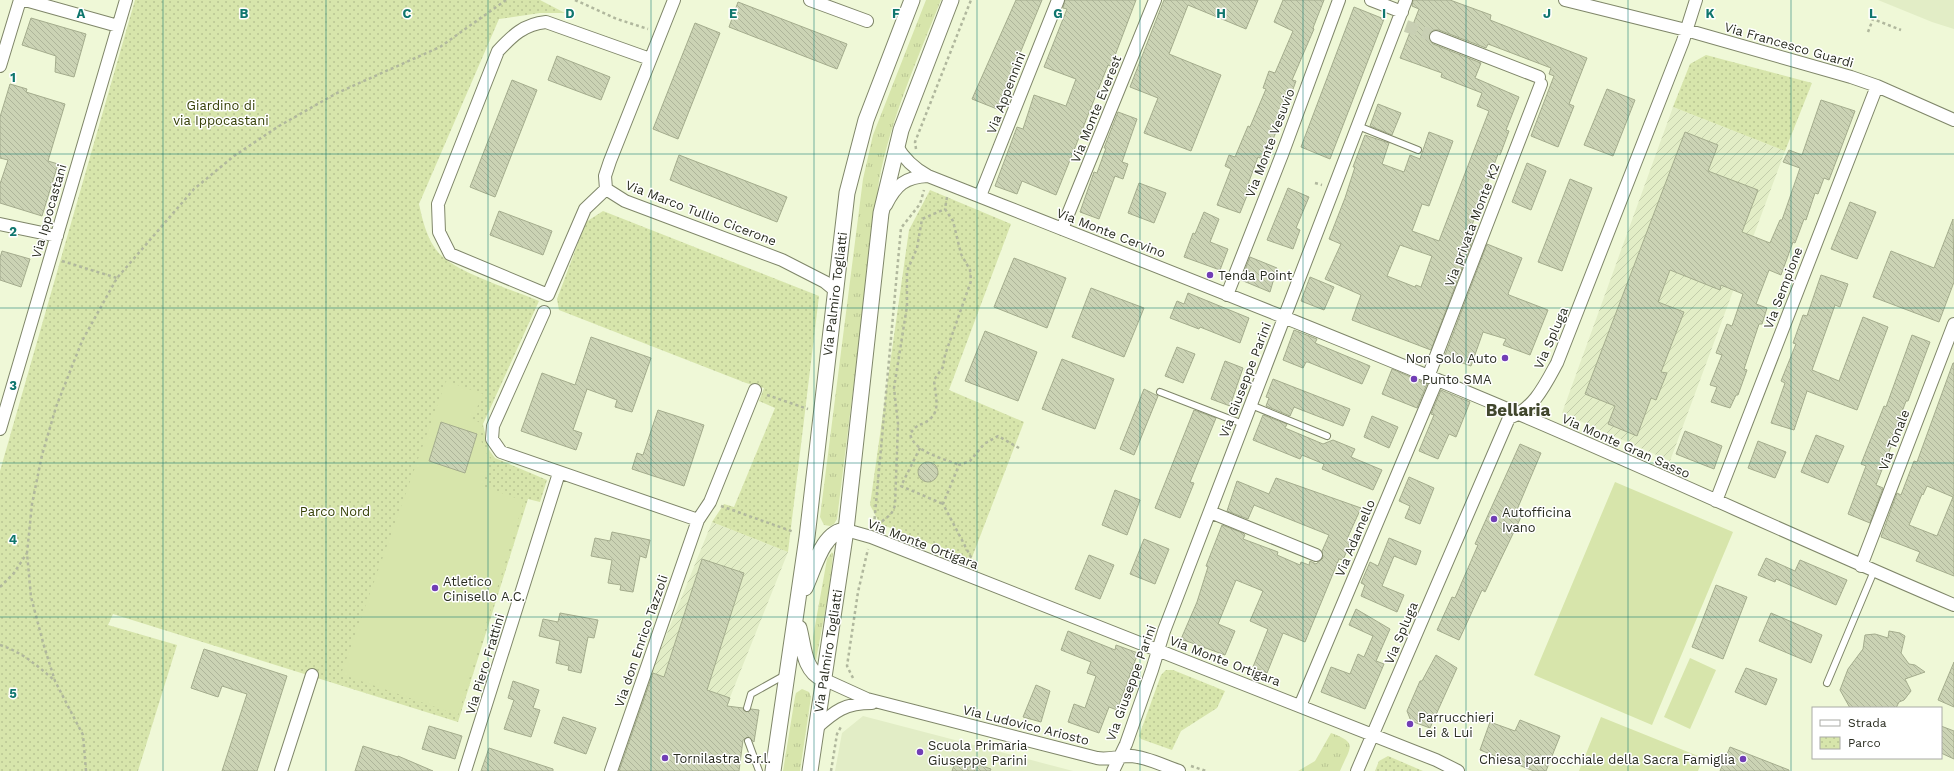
<svg xmlns="http://www.w3.org/2000/svg" width="1954" height="771" font-family="'Work Sans',sans-serif">
<defs>
<pattern id="industrial-furrows" width="10" height="10" patternUnits="userSpaceOnUse"><rect width="10" height="10" fill="#e2edc6"/><path d="M-1 1l2-2M0 10L10 0M9 11l2-2" fill="none" stroke="#c2ccaa"/></pattern>
<pattern id="grass-tufts" width="24" height="20" patternUnits="userSpaceOnUse"><rect width="24" height="20" fill="#d7e5ab"/><path d="M3 7l-1-3M5 7V3M7 7l1-3M15 17l-1-3M17 17v-4M19 17l1-3" fill="none" stroke="#b9c593"/></pattern>
<pattern id="park-dots" width="8" height="8" patternUnits="userSpaceOnUse"><rect width="8" height="8" fill="#d7e5ab"/><path d="M2 2h.1M6 6h.1" fill="none" stroke="#b9c593" stroke-width="1.8" stroke-linecap="round"/></pattern>
<pattern id="building-back-hatch" width="6" height="6" patternUnits="userSpaceOnUse"><rect width="6" height="6" fill="#cbd3b4"/><path d="M-1 5l2 2M0 0l6 6M5-1l2 2" fill="none" stroke="#aeb59a"/></pattern>
</defs>
<rect width="100%" height="100%" fill="#eff8d7"/>
<path fill="#e2edc6" d="M1878,0H1954V29L1932,22Z
M863,716L1073,771H835L842,733Z"/>
<path fill="url(#industrial-furrows)" d="M1673,107L1785,151L1670,461L1562,413Z
M712,522L788,552L711,745L619,771L651,673Z"/>
<path fill="url(#grass-tufts)" d="M926,0H941C917,60 891,118 879,181L837,519L834,524L830,526L824,525L820,517L863,179L873,135Z
M832,552L833,554L829,591L816,660L813,656V637L827,559Z
M802,689L809,692L811,697L800,771H783L795,697L796,693Z
M1331,733C1359,743 1350,747 1340,771H1298L1315,761Z"/>
<path fill="url(#park-dots)" d="M135,0H540L565,13H540L499,19L419,204C423,222 428,244 443,257C462,274 513,290 539,301L483,424L489,450L495,458L547,480L540,502L528,499L458,722L113,614L108,625L177,645L138,771H0V471Z
M1706,55L1812,83L1785,151L1673,107L1690,64Z
M930,190L1011,224L949,390L1024,422L971,560L883,525L879,522L870,505L909,230Z
M603,211L819,296L788,552L712,522L724,504L734,507L775,408L759,401L764,388L746,383L559,310L557,299L586,222Z
M1166,670H1173L1225,691L1217,708L1181,731L1172,750L1141,739L1139,736L1161,675Z
M1388,756L1423,771H1375L1379,761Z"/>
<path fill="#d7e5ab" d="M446,381L483,394L472,419L483,424C478,437 482,449 491,459L482,486L524,501L458,715L341,674Z
M1615,482L1733,532L1652,725L1534,675Z
M1690,658L1716,670L1690,729L1664,717Z
M1601,717L1703,758L1698,771H1579Z"/>
<path fill="url(#building-back-hatch)" stroke="#a4ac8d" fill-rule="evenodd" d="M1016,0H1042L997,109L972,99Z
M1065,0H1136L1111,66L1108,65L1056,195L1022,181L1017,194L995,186L1017,127L1023,129L1034,95L1066,106L1076,79L1044,67L1067,9L1063,8Z
M1164,0H1258L1246,29L1188,5L1169,54L1221,75L1191,151L1144,133L1158,98L1130,87Z
M1283,0H1324L1313,28L1314,29L1292,80L1296,81L1283,116L1264,160L1258,157L1247,187L1250,188L1240,213L1217,205L1231,169L1225,166L1229,155L1235,157L1248,126L1250,127L1266,89L1263,88L1269,71L1275,73L1293,31L1274,22Z
M1413,0H1450L1491,15L1490,20L1587,58L1569,104L1574,106L1558,147L1531,136L1554,76L1549,74L1551,68L1488,44L1486,48L1439,30H1434L1429,34V39L1433,44L1481,63L1475,78L1519,97L1506,130L1509,131L1500,155L1498,154L1468,236L1473,239L1431,350L1352,320L1361,295L1325,279L1341,244L1329,239L1345,198L1355,167H1353L1365,135L1389,143L1382,164L1404,172L1410,155L1420,159L1429,132L1453,141L1429,206L1422,204L1412,231L1439,241L1489,111L1477,106L1482,93L1441,77L1442,73L1400,58L1419,9L1412,6ZM1400,245L1432,256L1421,287L1416,285L1415,287L1387,276Z
M738,2L847,44L837,69L729,27Z
M1354,7L1384,19L1330,159L1301,147Z
M31,18L86,34L74,77L55,72L56,56L22,45Z
M695,23L720,33L678,139L653,129Z
M557,56L610,77L601,100L548,80Z
M512,80L537,90L495,197L470,187Z
M10,84L27,89L26,92L65,104L48,161L58,164L42,216L0,203V184L8,160L0,158V117Z
M1607,89L1635,100L1613,156L1584,145Z
M1821,100L1855,111L1829,180L1824,178L1818,194L1815,193L1806,220L1804,219L1795,243L1793,242L1781,275L1769,270L1756,304L1767,308L1762,324H1759L1744,369L1747,370L1738,395H1736L1730,408L1711,402L1717,387L1710,385L1722,355L1716,353L1727,324L1732,326L1743,294L1721,285L1720,290L1670,270L1658,302L1684,312L1661,372L1667,373L1656,400L1651,398L1637,436L1608,424L1615,406L1585,394L1685,132L1718,145L1708,171L1758,190L1742,232L1770,243L1780,220H1782L1800,168L1783,162L1789,150L1802,155Z
M1378,104L1401,113L1392,135L1370,126Z
M1118,112L1137,119L1122,162L1128,164L1123,179L1115,176L1099,219L1080,212L1094,172L1097,173L1106,148H1104Z
M679,155L787,197L777,222L670,180Z
M1527,163L1546,171L1531,210L1512,202Z
M1570,179L1592,188L1562,271L1538,262Z
M1139,183L1166,193L1154,223L1128,213Z
M1288,188L1309,197L1296,228L1300,230L1293,249L1267,240Z
M1850,202L1876,212L1857,259L1831,249Z
M499,211L552,231L543,255L490,235Z
M1204,212L1219,219L1210,242L1228,249L1220,270L1184,257L1193,233L1195,234Z
M1953,219L1954,282L1939,322L1873,297L1891,251L1934,268Z
M1487,244L1522,258L1508,294L1509,295L1548,310L1530,355L1503,345L1506,339L1483,332L1471,366L1446,357L1445,355Z
M2,251L30,259L21,287L0,280V258Z
M1250,257L1277,268L1270,292L1241,280Z
M1014,258L1066,278L1047,328L994,307Z
M1821,275L1848,284L1840,307L1835,305L1812,370L1839,381L1863,317L1888,327L1857,410L1807,391L1794,430L1771,423L1785,383L1781,381L1796,344L1793,343L1803,315L1807,316Z
M1310,277L1334,287L1324,310L1301,301Z
M1091,288L1144,308L1124,357L1072,337Z
M1188,293L1249,318L1240,343L1200,327L1199,329L1170,318L1177,301L1184,304Z
M1294,330L1317,339L1315,343L1370,366L1362,384L1308,362H1306L1303,368L1283,360Z
M985,331L1037,352L1018,401L965,381Z
M1912,335L1930,342L1908,401H1906L1890,444H1892L1876,485L1883,488L1870,523L1848,514L1866,466L1861,464L1884,406L1886,407Z
M591,337L651,358L632,412L615,407L617,400L587,389L573,430L582,433L576,450L521,431L542,373L575,385Z
M1177,347L1195,354L1183,383L1165,376Z
M1062,359L1114,379L1095,429L1042,409Z
M1225,361L1243,368L1230,406L1211,399Z
M1953,363H1954V576L1916,561L1920,552L1881,537L1897,493L1901,495L1914,461L1917,462ZM1927,486L1953,497L1937,536L1909,525L1922,494L1923,495Z
M1392,369L1427,384L1417,408L1382,394Z
M1273,379L1350,409L1343,426L1294,407L1290,416L1266,406L1269,398L1266,397Z
M1144,389L1158,396L1134,455L1120,449Z
M1441,390L1470,402L1456,437L1449,434L1438,459L1419,451L1434,415L1431,414Z
M658,410L704,425L684,486L632,469L637,453L643,455Z
M1194,410L1216,418L1190,482L1194,483L1180,518L1155,508Z
M1263,415L1287,424L1285,428L1323,444L1333,440L1355,449L1351,457L1382,470L1373,490L1322,469L1324,464L1302,455L1300,459L1253,440Z
M1372,416L1398,427L1389,448L1364,437Z
M441,422L477,434L465,473L429,461Z
M1685,431L1722,446L1714,469L1676,454Z
M1816,435L1844,446L1828,483L1801,472Z
M1758,441L1786,452L1775,478L1748,468Z
M1520,444L1541,453L1516,512L1522,515L1485,592L1482,590L1459,640L1437,630L1452,597L1455,598L1478,545L1475,544Z
M918 472a10 10 0 1 1 20 0a10 10 0 1 1-20 0Z
M1409,477L1434,488L1420,524L1405,518L1410,506L1399,501Z
M1276,478L1361,508L1347,539L1351,541L1343,560L1339,559L1305,642L1283,633L1267,673L1253,667L1268,629L1250,621L1263,591L1236,580L1218,624L1235,631L1225,655L1181,639L1197,602L1208,567L1206,566L1222,525L1243,533L1245,535L1243,539L1278,552L1277,555L1300,565L1301,562L1309,565L1310,561L1316,564L1323,558L1322,551L1329,535L1254,505L1248,519L1227,511L1237,481L1269,494Z
M1115,490L1140,500L1127,535L1102,525Z
M612,532L650,540L646,558L640,556L633,592L620,590L621,585L608,583L612,560L591,556L595,538L610,541Z
M1389,538L1421,551L1416,565L1394,556L1382,586L1404,595L1397,612L1361,596L1365,585L1361,583L1370,562L1378,566Z
M1144,539L1169,549L1155,584L1130,574Z
M1089,555L1114,565L1100,599L1075,589Z
M1766,558L1795,571L1800,560L1847,580L1836,605L1776,579L1775,582L1758,575Z
M702,559L744,573L707,690L730,698L727,706L743,708L746,712L751,709L759,710L754,742L748,737L743,740L739,771H619L653,673L664,677Z
M1716,585L1747,597L1723,659L1692,647Z
M1356,609L1390,629L1376,661L1384,664L1365,709L1321,692L1331,667L1350,674L1358,654L1364,657L1373,636L1349,625Z
M560,613L598,620L594,638L588,637L581,673L568,670L569,666L556,663L560,641L539,636L543,619L558,622Z
M1771,613L1822,635L1811,663L1759,641Z
M1068,631L1115,650L1116,645L1138,653L1117,710L1109,707L1099,733L1068,722L1074,704L1085,708L1096,676L1087,673L1091,662L1061,650Z
M1889,631L1900,633L1905,636L1901,653L1909,664L1915,665L1925,672L1905,679L1911,691L1904,700L1899,702L1896,708H1850L1840,690L1848,669L1863,649L1865,635L1875,634L1888,638Z
M204,649L287,676L257,771H222L247,694L222,686L218,697L191,688Z
M1436,655L1457,668L1430,728L1411,721L1407,711L1420,681H1422Z
M1954,662V707L1938,700Z
M1746,668L1777,679L1766,705L1735,692Z
M513,681L539,690L533,708L540,710L531,737L504,729L514,700L508,698Z
M1036,685L1050,691L1041,722L1023,717Z
M563,717L596,728L586,754L554,743Z
M1520,720L1560,736L1546,771H1534L1480,750L1490,722L1515,731Z
M429,726L462,736L455,759L422,749Z
M1941,726L1954,731V759L1941,753Z
M363,746L398,757V756L433,771H355Z
M1730,747L1789,770V771H1720Z
M489,748L553,769V771H481Z
M957,757L991,769L990,771H952Z"/>
<g fill="none" stroke-linecap="round" stroke-linejoin="round">
<path stroke="#c8cfb3" stroke-width="12" stroke-dasharray="12 6" stroke-linecap="butt" d="M1406,26L1436,37"/>
<g stroke="#7f8669" stroke-width="8">
<path id="service" d="M1358,126L1418,150
M1160,392L1243,424
M1251,405L1327,436
M1827,683L1874,571
M747,708L751,694L785,675
M748,741L759,771"/>
</g>
<g stroke="#7f8669" stroke-width="14">
<path id="minor" d="M25,0L118,26
M810,0L867,21
M1371,0L1402,12
M1565,0L1686,30L1851,77L1877,86L1954,120
M1436,37L1539,77
M0,66L20,0
M896,145C904,159 913,168 928,176C1125,254 1323,331 1519,414C1665,476 1808,543 1954,605
M606,189L585,209L548,295L450,254L439,232L438,204L498,51C512,36 524,24 546,22L650,59
M606,189L625,201L782,260L825,282L836,291
M606,189L605,176L610,161L674,0
M980,196L1058,0
M886,205C896,185 905,177 928,176
M0,224L57,236
M1062,229L1155,0
M1227,295L1283,152L1339,0
M544,312L493,426L492,439L501,452L698,520
M1428,377L1541,84
M0,429L126,0
M1716,501L1877,86
M1210,512L1316,555
M846,530L871,537L1436,760L1458,771
M1861,566L1954,324
M823,679L867,699L1097,758C1109,760 1119,756 1131,756C1147,757 1164,766 1179,771
M1300,706L1437,380
M816,728C835,711 845,703 872,703
M281,771L312,675
M465,771L559,473
M611,771L698,520L710,502L755,390
M1113,771L1126,744L1152,670L1164,631L1406,0
M1357,771L1509,418C1534,409 1545,385 1557,363L1683,41L1696,0"/>
</g>
<g stroke="#7f8669" stroke-width="17">
<path id="tertiary" d="M805,588C814,570 822,531 846,530
M799,628C804,646 803,670 823,679
M773,771L807,537L847,193L866,120L912,0
M810,771L846,530L881,213L901,130L951,0"/>
</g>
<path stroke="#b0b79d" stroke-width="2.5" stroke-dasharray="3 3" stroke-linecap="butt" d="M575,0L617,19L648,29
M1868,32L1873,19L1901,30
M916,149L915,142L971,0
M1315,183L1322,185
M947,197L945,209L953,221L961,254L970,270L971,281L945,355L943,367L934,380C935,393 941,410 930,419C921,427 919,421 910,434C915,453 943,458 959,465
M62,261L117,278
M767,395L808,409
M920,448L901,486L943,504
M721,506L794,532
M874,525L901,228L920,204L924,190
M878,526C885,516 891,519 895,505L898,424L894,388L907,306V271L917,248L922,219L945,209
M974,563L943,504L959,465L970,461L984,444L998,436L1019,448
M0,587L14,573L27,553
M0,645C22,652 38,666 55,681
M853,678L847,666L858,592L868,549
M1191,766L1206,771
M86,771L83,735L55,681L44,646L31,597L27,553L32,504L42,455L56,407L82,341L117,278L194,189L234,156L279,126L337,93L440,47L506,0
M831,771L837,734L842,725"/>
<use href="#service" stroke="#fff" stroke-width="6"/>
<use href="#minor" stroke="#fff" stroke-width="12"/>
<use href="#tertiary" stroke="#fff" stroke-width="15"/>
</g>
<path fill="none" stroke="#0f766e" stroke-width="1" stroke-opacity="0.55" d="M163,0V771M326,0V771M488,0V771M651,0V771M814,0V771M977,0V771M1140,0V771M1303,0V771M1466,0V771M1628,0V771M1791,0V771M0,154H1954M0,308H1954M0,463H1954M0,617H1954"/>
<g fill="#713eb5" stroke="#fff" stroke-width="1.5">
<circle cx="1210" cy="275" r="4"/>
<circle cx="1505" cy="358" r="4"/>
<circle cx="1414" cy="379" r="4"/>
<circle cx="1494" cy="519" r="4"/>
<circle cx="435" cy="588" r="4"/>
<circle cx="1410" cy="724" r="4"/>
<circle cx="920" cy="752" r="4"/>
<circle cx="665" cy="758" r="4"/>
<circle cx="1743" cy="759" r="4"/>
</g>
<g text-anchor="middle" dominant-baseline="central" stroke-width="3" stroke-linejoin="round" paint-order="stroke">
<g font-size="13" fill="#2a2d21" stroke="#fff">
<text transform="translate(1789 45) rotate(16)">Via Francesco Guardi</text>
<text transform="translate(1006 93) rotate(-69)">Via Appennini</text>
<text transform="translate(1096 109) rotate(-68)">Via Monte Everest</text>
<text transform="translate(1270 143) rotate(-69)">Via Monte Vesuvio</text>
<text transform="translate(49 211) rotate(-74)">Via Ippocastani</text>
<text transform="translate(701 213) rotate(21)">Via Marco Tullio Cicerone</text>
<text transform="translate(1472 225) rotate(-69)">Via privata Monte K2</text>
<text transform="translate(1111 233) rotate(21)">Via Monte Cervino</text>
<text transform="translate(1783 288) rotate(-69)">Via Sempione</text>
<text transform="translate(835 294) rotate(-83)">Via Palmiro Togliatti</text>
<text transform="translate(1551 338) rotate(-66)">Via Spluga</text>
<text transform="translate(1245 380) rotate(-69)">Via Giuseppe Parini</text>
<text transform="translate(1894 440) rotate(-69)">Via Tonale</text>
<text transform="translate(1626 446) rotate(24)">Via Monte Gran Sasso</text>
<text transform="translate(1355 538) rotate(-67)">Via Adamello</text>
<text transform="translate(923 544) rotate(21)">Via Monte Ortigara</text>
<text transform="translate(1401 633) rotate(-67)">Via Spluga</text>
<text transform="translate(641 641) rotate(-71)">Via don Enrico Tazzoli</text>
<text transform="translate(828 651) rotate(-81)">Via Palmiro Togliatti</text>
<text transform="translate(1225 661) rotate(21)">Via Monte Ortigara</text>
<text transform="translate(485 664) rotate(-73)">Via Piero Frattini</text>
<text transform="translate(1131 683) rotate(-70)">Via Giuseppe Parini</text>
<text transform="translate(1026 725) rotate(14)">Via Ludovico Ariosto</text>
</g>
<g font-size="13" fill="#353f05" stroke="#fff">
<text x="221" y="105">Giardino di<tspan x="221" dy="15">via Ippocastani</tspan></text>
<text x="335" y="511">Parco Nord</text>
</g>
<g font-size="13" fill="#2a2d21" stroke="#fff" text-anchor="start">
<text x="1218" y="275">Tenda Point</text>
<text x="1497" y="358" text-anchor="end">Non Solo Auto</text>
<text x="1422" y="379">Punto SMA</text>
<text x="1502" y="512">Autofficina<tspan x="1502" dy="15">Ivano</tspan></text>
<text x="443" y="581">Atletico<tspan x="443" dy="15">Cinisello A.C.</tspan></text>
<text x="1418" y="717">Parrucchieri<tspan x="1418" dy="15">Lei &amp; Lui</tspan></text>
<text x="928" y="745">Scuola Primaria<tspan x="928" dy="15">Giuseppe Parini</tspan></text>
<text x="673" y="758">Tornilastra S.r.l.</text>
<text x="1735" y="759" text-anchor="end">Chiesa parrocchiale della Sacra Famiglia</text>
</g>
<g font-size="17" font-weight="bold" fill="#41472d" stroke="#fff">
<text x="1518" y="410">Bellaria</text>
</g>
</g>
<g font-size="13" text-anchor="middle" font-weight="bold" fill="#0f766e" stroke="#fff" stroke-width="3" stroke-linejoin="round" paint-order="stroke">
<text x="81" y="18">A</text>
<text x="244" y="18">B</text>
<text x="407" y="18">C</text>
<text x="570" y="18">D</text>
<text x="733" y="18">E</text>
<text x="896" y="18">F</text>
<text x="1058" y="18">G</text>
<text x="1221" y="18">H</text>
<text x="1384" y="18">I</text>
<text x="1547" y="18">J</text>
<text x="1710" y="18">K</text>
<text x="1873" y="18">L</text>
<text x="13" y="82">1</text>
<text x="13" y="236">2</text>
<text x="13" y="390">3</text>
<text x="13" y="544">4</text>
<text x="13" y="698">5</text>
</g>
<rect x="1812" y="707" width="130" height="52" fill="#ffffff" stroke="#aaaba6"/>
<rect x="1820" y="720" width="20" height="6" fill="#ffffff" stroke="#aaaba6"/>
<text x="1848" y="727" font-size="12" fill="#2a2d21">Strada</text>
<rect x="1820" y="737" width="20" height="12" fill="url(#park-dots)" stroke="#aaaba6"/>
<text x="1848" y="747" font-size="12" fill="#2a2d21">Parco</text>
</svg>
